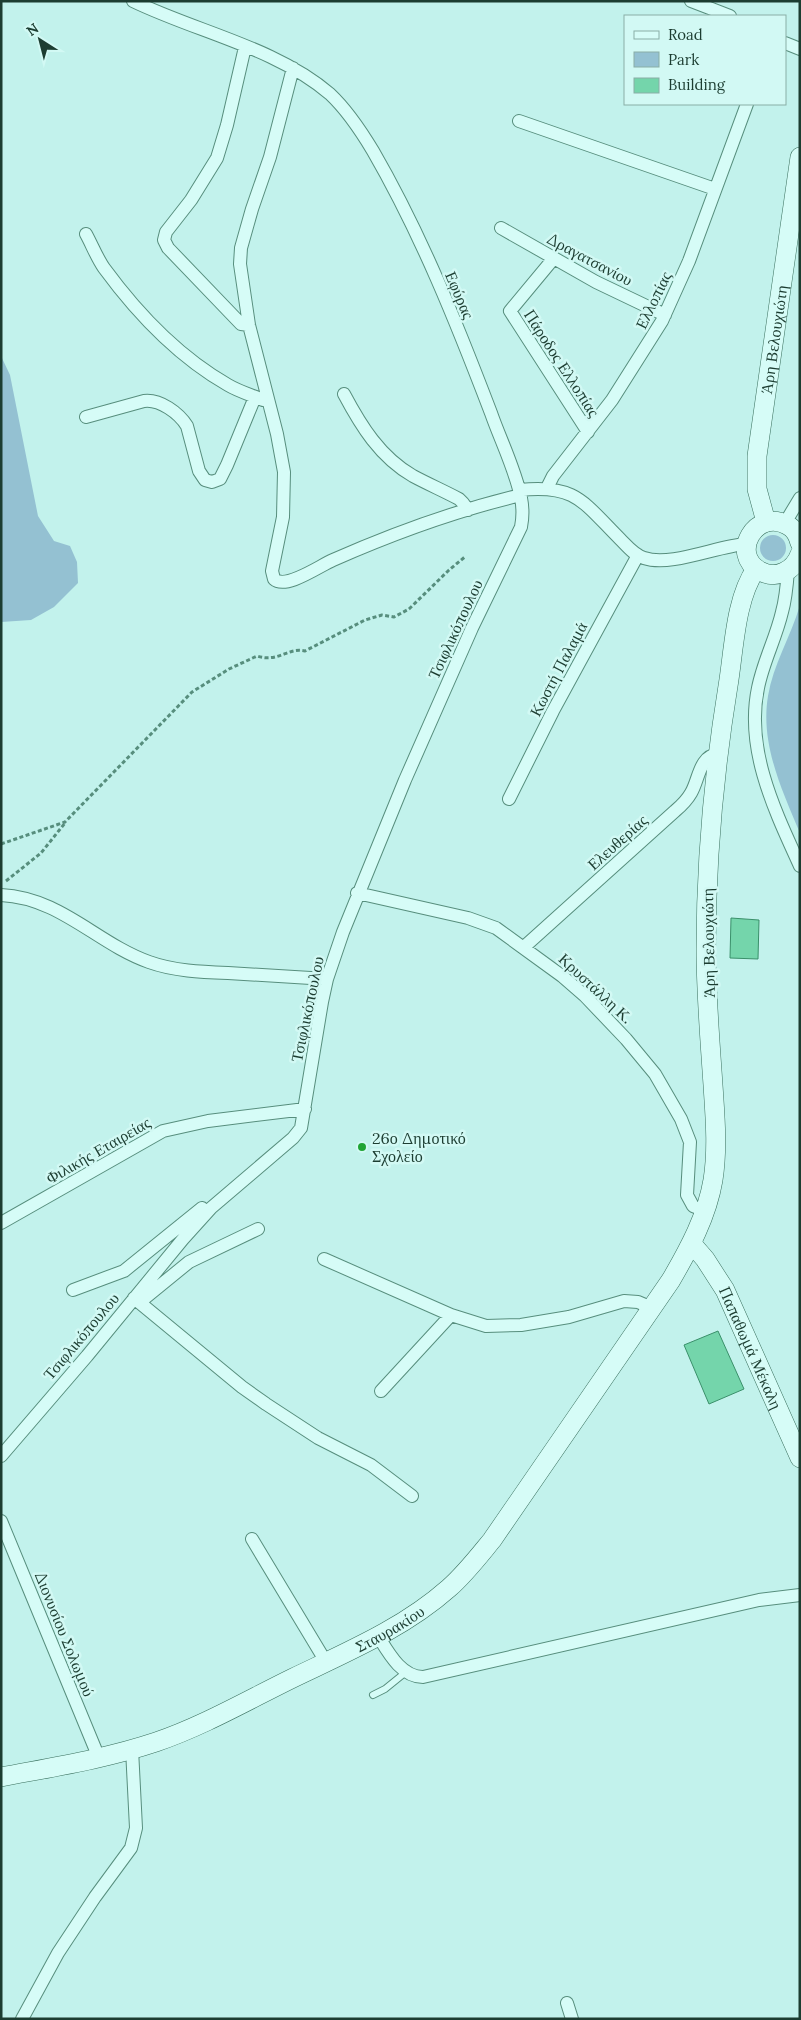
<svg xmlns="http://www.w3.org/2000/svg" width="801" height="2020" font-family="Lora,serif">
<rect width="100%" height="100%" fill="#c2f2ec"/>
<path fill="#94c1d2" d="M1,356L10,375L38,516L54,541L70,546L77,562L78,583L54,607L31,620L1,622Z
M760 548a13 13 0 1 1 26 0a13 13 0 1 1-26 0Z
M800,605V833C782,790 760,744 768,696C773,665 791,636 800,605Z"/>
<path fill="#74d5ab" stroke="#3a906a" d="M731,918L759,920L758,959L730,958Z
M718,1331L744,1389L709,1404L684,1345Z"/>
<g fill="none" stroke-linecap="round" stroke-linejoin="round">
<g stroke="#578e7d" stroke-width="8">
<path id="lane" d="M373,1695L385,1689L406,1672"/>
</g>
<g stroke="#578e7d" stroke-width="14">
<path id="street" d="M691,1L730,16
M785,43L800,49
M245,47L227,125L217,158L191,200L166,232L164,240L168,248L241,324L249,325
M293,68L270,157L252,209L241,248L240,264L249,325L277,434L284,472L283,517L272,571L274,579C286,590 319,566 333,560C392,534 458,510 521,495
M519,121L715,189
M501,228L596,282L665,315
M86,234C92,245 97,258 104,268C137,313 179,357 228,385C238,391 251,395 263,400
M554,258L510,311L588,432
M344,394C361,426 380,457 413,476C428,484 444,491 459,499L463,503L468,510
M86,417L144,401C160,399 179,413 187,426L199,471L205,480L212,482L220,479L227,465L255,397
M547,488L553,476L612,400L662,321L689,261L747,104
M520,490C576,484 583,502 620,539C627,546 634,555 644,558C671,567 717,546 746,544
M785,523L800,498
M788,570C787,584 786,598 782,612C776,638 763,662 758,688C745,750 775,811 800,866
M509,799L553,711L638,555
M357,893L468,918L496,928L562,976L585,996L626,1039L655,1074L681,1119L690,1142L687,1195L693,1206L705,1211
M1,895C61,898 96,943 149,962C174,971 201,972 228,973C261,975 294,977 327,979
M524,947L675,811C681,806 687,800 691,793C699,780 699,756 718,754
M1,1223L163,1131L208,1121L305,1109
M324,1259L451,1315L486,1326L521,1325L569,1317L624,1301L638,1302L652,1308
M73,1290L124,1271L202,1208
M134,1298L242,1387L266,1404L318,1438L371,1465L412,1496
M134,1298L142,1299L146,1297L189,1262L258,1229
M381,1391L451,1315
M1,1456L87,1356L183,1239L211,1208L293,1138L301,1128L322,1002L327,979L343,932L405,780L472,628L521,527C523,517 523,508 521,498C516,471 500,439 491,413C457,324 421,234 373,151C361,131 347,110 330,94C277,48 197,32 133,1
M1,1521L99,1758
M252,1539L326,1662
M378,1636C388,1652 401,1677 423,1677L759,1600L800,1595
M567,2003L572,2019
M22,2019L58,1953L95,1897L131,1848L136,1828L132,1749"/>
</g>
<g stroke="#3a705e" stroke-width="20">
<g id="secondary">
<path id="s1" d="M766,522L757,489V456L800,157"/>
<path d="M800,543C798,535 794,528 787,525C756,508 729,554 760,571C776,580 794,571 800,554"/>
<path id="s2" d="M692,1244L705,1259L725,1290L800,1458"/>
<path id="s3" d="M1,1777C53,1767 105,1759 156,1742C203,1726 248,1700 293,1678C347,1652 404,1628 449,1588C465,1574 478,1557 492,1540L671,1280C689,1249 707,1216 713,1180C718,1148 715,1116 713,1085C710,1040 706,994 706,949C706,861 714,772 728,686C734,650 735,599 756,569"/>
</g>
</g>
<path stroke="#578e7d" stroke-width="3" stroke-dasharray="4 2.5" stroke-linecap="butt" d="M1,844L65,822L192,692L229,669L257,656C278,663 288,647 305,651L365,620L382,615L394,617L409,609L449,570L466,556
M6,881L41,853L65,823"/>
<use href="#lane" stroke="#d6fcf7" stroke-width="6"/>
<use href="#street" stroke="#d6fcf7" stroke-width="12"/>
<use href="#secondary" stroke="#d6fcf7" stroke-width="19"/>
</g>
<circle fill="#20a434" stroke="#d2f9f4" stroke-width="2" cx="362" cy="1147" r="5"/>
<g text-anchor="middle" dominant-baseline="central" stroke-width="5" stroke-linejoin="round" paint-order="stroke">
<g font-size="16" fill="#1c3d31" stroke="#d2f9f4">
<text transform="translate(590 259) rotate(28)">Δραγατσανίου</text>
<text transform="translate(460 295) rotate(67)">Εφύρας</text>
<text transform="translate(653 300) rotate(-64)">Ελλοπίας</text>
<text stroke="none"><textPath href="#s1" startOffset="185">Άρη Βελουχιώτη</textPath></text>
<text transform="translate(562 363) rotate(57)">Πάροδος Ελλοπίας</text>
<text transform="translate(455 629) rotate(-65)">Τσιφλικόπουλου</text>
<text transform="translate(558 669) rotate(-62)">Κωστή Παλαμά</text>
<text transform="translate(617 842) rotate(-42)">Ελευθερίας</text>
<text transform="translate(708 943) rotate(-91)">Άρη Βελουχιώτη</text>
<text transform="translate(596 988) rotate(43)">Κρυστάλλη Κ.</text>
<text transform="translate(307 1009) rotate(-78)">Τσιφλικόπουλου</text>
<text transform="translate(98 1150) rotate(-30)">Φιλικής Εταιρείας</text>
<text transform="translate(81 1336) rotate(-50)">Τσιφλικόπουλου</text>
<text stroke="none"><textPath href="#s2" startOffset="120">Παπαθωμά Μέκαλη</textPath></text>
<text stroke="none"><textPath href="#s3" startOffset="419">Σταυρακίου</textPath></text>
<text transform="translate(65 1634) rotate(68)">Διονυσίου Σολωμού</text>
</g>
<g font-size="16" fill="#1c3d31" stroke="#d2f9f4" text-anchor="start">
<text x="372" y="1138">26ο Δημοτικό<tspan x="372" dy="18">Σχολείο</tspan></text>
</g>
</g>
<rect width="801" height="2020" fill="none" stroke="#1c3d31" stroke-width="5"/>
<rect x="624" y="15" width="162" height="90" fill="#d2f9f4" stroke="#89aea6"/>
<rect x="634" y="31" width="25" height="8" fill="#d6fcf7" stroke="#89aea6"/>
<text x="668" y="40" font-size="15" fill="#1c3d31">Road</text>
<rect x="634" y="52" width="25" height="15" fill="#94c1d2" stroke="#89aea6"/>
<text x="668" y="65" font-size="15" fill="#1c3d31">Park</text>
<rect x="634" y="78" width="25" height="15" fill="#74d5ab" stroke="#89aea6"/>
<text x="668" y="90" font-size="15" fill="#1c3d31">Building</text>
<g transform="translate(40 40) rotate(324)" stroke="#d2f9f4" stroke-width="4" paint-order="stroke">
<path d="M0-4L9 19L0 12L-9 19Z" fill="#1c3d31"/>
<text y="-8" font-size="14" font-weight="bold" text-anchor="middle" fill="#1c3d31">N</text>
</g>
</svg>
